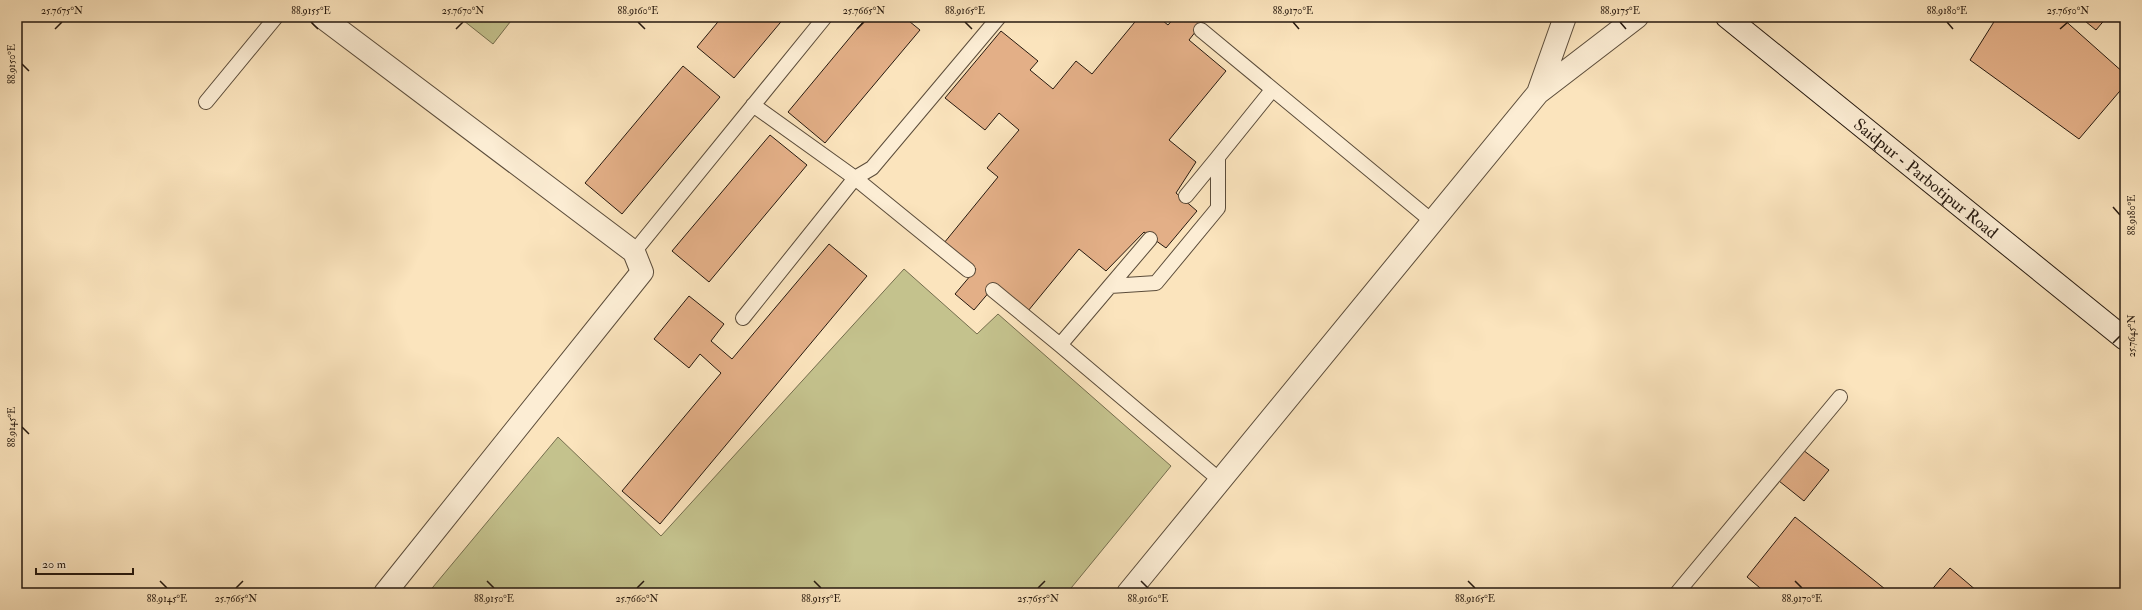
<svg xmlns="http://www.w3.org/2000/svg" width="2142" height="610" font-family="'IM FELL Double Pica',serif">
<rect width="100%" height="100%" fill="#fbe4bd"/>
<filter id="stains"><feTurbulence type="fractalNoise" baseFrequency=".005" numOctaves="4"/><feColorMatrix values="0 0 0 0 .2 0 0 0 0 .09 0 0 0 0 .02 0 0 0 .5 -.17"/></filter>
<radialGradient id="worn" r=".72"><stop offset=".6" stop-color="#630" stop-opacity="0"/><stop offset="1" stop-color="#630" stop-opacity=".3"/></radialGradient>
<path fill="#c4c28d" stroke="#756e4e" d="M459,17H514L493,44Z
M904,269L977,334L998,314L1171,466L1067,593H428L558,437L661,536Z"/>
<path fill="#e3af87" stroke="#26190f" d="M722,17H785L734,78L697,47Z
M867,17H904L920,30L825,143L788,112Z
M1139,17H1158L1168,25L1175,17H1207L1189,40L1226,71L1169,140L1196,162L1176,193L1197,211L1166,248L1144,232L1106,271L1079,249L1028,311L996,284L974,310L955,294L976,269L944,243L998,177L987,168L1019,130L999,113L985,130L945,98L1001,31L1038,61L1030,70L1053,89L1076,61L1092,74Z
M1997,17H2061L2125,74V85L2079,139L1970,60Z
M2080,17H2107L2096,30Z
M683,66L720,97L622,214L585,183Z
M770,135L807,165L709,282L672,251Z
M829,244L867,276L660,524L622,491L721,373L700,354L689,368L654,339L689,296L724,324L711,341L732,359Z
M1803,450L1829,470L1804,501L1779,481Z
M1795,517L1890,593H1766L1747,577Z
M1950,568L1977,591L1975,593H1929Z"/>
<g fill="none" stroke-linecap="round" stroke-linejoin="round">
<g stroke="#5b4c3a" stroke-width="16">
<path id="service" d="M1201,30L1433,222
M206,102L276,17
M753,105L855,178L968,270
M1186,196L1218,157
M634,252L825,17
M1110,286L1150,239
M993,290L1060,345L1221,481
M743,318L855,178L872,168L999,17
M1060,345L1110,286L1156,283L1218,208V157L1272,90
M1677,593L1840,397"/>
</g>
<g stroke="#5b4c3a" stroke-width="24">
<path id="minor" d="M322,17L634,252L642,272L385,593"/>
</g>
<g stroke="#5b4c3a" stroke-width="24">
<path id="tertiary" d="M1538,93L1637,17
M1128,593L1538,93L1565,17"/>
</g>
<g stroke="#26190f" stroke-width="24">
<g id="secondary">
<path id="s1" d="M1727,17L2125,339"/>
</g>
</g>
<use href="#service" stroke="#fcedd4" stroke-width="14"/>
<use href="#minor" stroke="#fcedd4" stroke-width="22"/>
<use href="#tertiary" stroke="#fcedd4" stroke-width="22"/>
<use href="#secondary" stroke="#fcedd4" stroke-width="22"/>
</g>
<path fill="none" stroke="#26190f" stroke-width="1.5" d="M311,22L318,29M638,22L645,29M965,22L972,29M1293,22L1299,29M1620,22L1626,29M1947,22L1953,29M55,29L62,22M456,29L463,22M857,29L864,22M2060,29L2068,22M22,64L29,71M2113,207L2120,215M2113,343L2120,336M22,427L29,434M160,581L167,588M487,581L494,588M814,581L821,588M1141,581L1148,588M1468,581L1475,588M1795,581L1802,588M236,588L243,581M637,588L644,581M1038,588L1045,581"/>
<g text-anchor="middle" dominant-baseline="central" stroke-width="3" stroke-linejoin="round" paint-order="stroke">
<g font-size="17" fill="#26190f" stroke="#fcedd4">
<text stroke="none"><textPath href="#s1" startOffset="256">Saidpur - Parbotipur Road</textPath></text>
</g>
</g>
<rect width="2142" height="610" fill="none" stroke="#fbe4bd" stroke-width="44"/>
<path d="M36 568v6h97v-6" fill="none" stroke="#26190f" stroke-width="2"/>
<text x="42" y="568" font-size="12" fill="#26190f" stroke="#fcedd4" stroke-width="3" paint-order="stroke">20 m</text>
<rect x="22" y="22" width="2098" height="566" fill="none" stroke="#26190f" stroke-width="1.5"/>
<g font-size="10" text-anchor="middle" fill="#26190f">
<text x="62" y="14">25.7675°N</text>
<text x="311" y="14">88.9155°E</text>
<text x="463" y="14">25.7670°N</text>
<text x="638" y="14">88.9160°E</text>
<text x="864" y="14">25.7665°N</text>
<text x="965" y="14">88.9165°E</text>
<text x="1293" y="14">88.9170°E</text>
<text x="1620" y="14">88.9175°E</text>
<text x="1947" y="14">88.9180°E</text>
<text x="2068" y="14">25.7650°N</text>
<text transform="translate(11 64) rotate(-90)" y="4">88.9150°E</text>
<text transform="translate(2131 215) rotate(-90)" y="4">88.9180°E</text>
<text transform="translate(2131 336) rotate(-90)" y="4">25.7645°N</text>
<text transform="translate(11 427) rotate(-90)" y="4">88.9145°E</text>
<text x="167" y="602">88.9145°E</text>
<text x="236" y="602">25.7665°N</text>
<text x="494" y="602">88.9150°E</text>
<text x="637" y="602">25.7660°N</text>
<text x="821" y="602">88.9155°E</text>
<text x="1038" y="602">25.7655°N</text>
<text x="1148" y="602">88.9160°E</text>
<text x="1475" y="602">88.9165°E</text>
<text x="1802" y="602">88.9170°E</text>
</g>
<rect width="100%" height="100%" filter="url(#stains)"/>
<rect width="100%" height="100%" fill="url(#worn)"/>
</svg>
